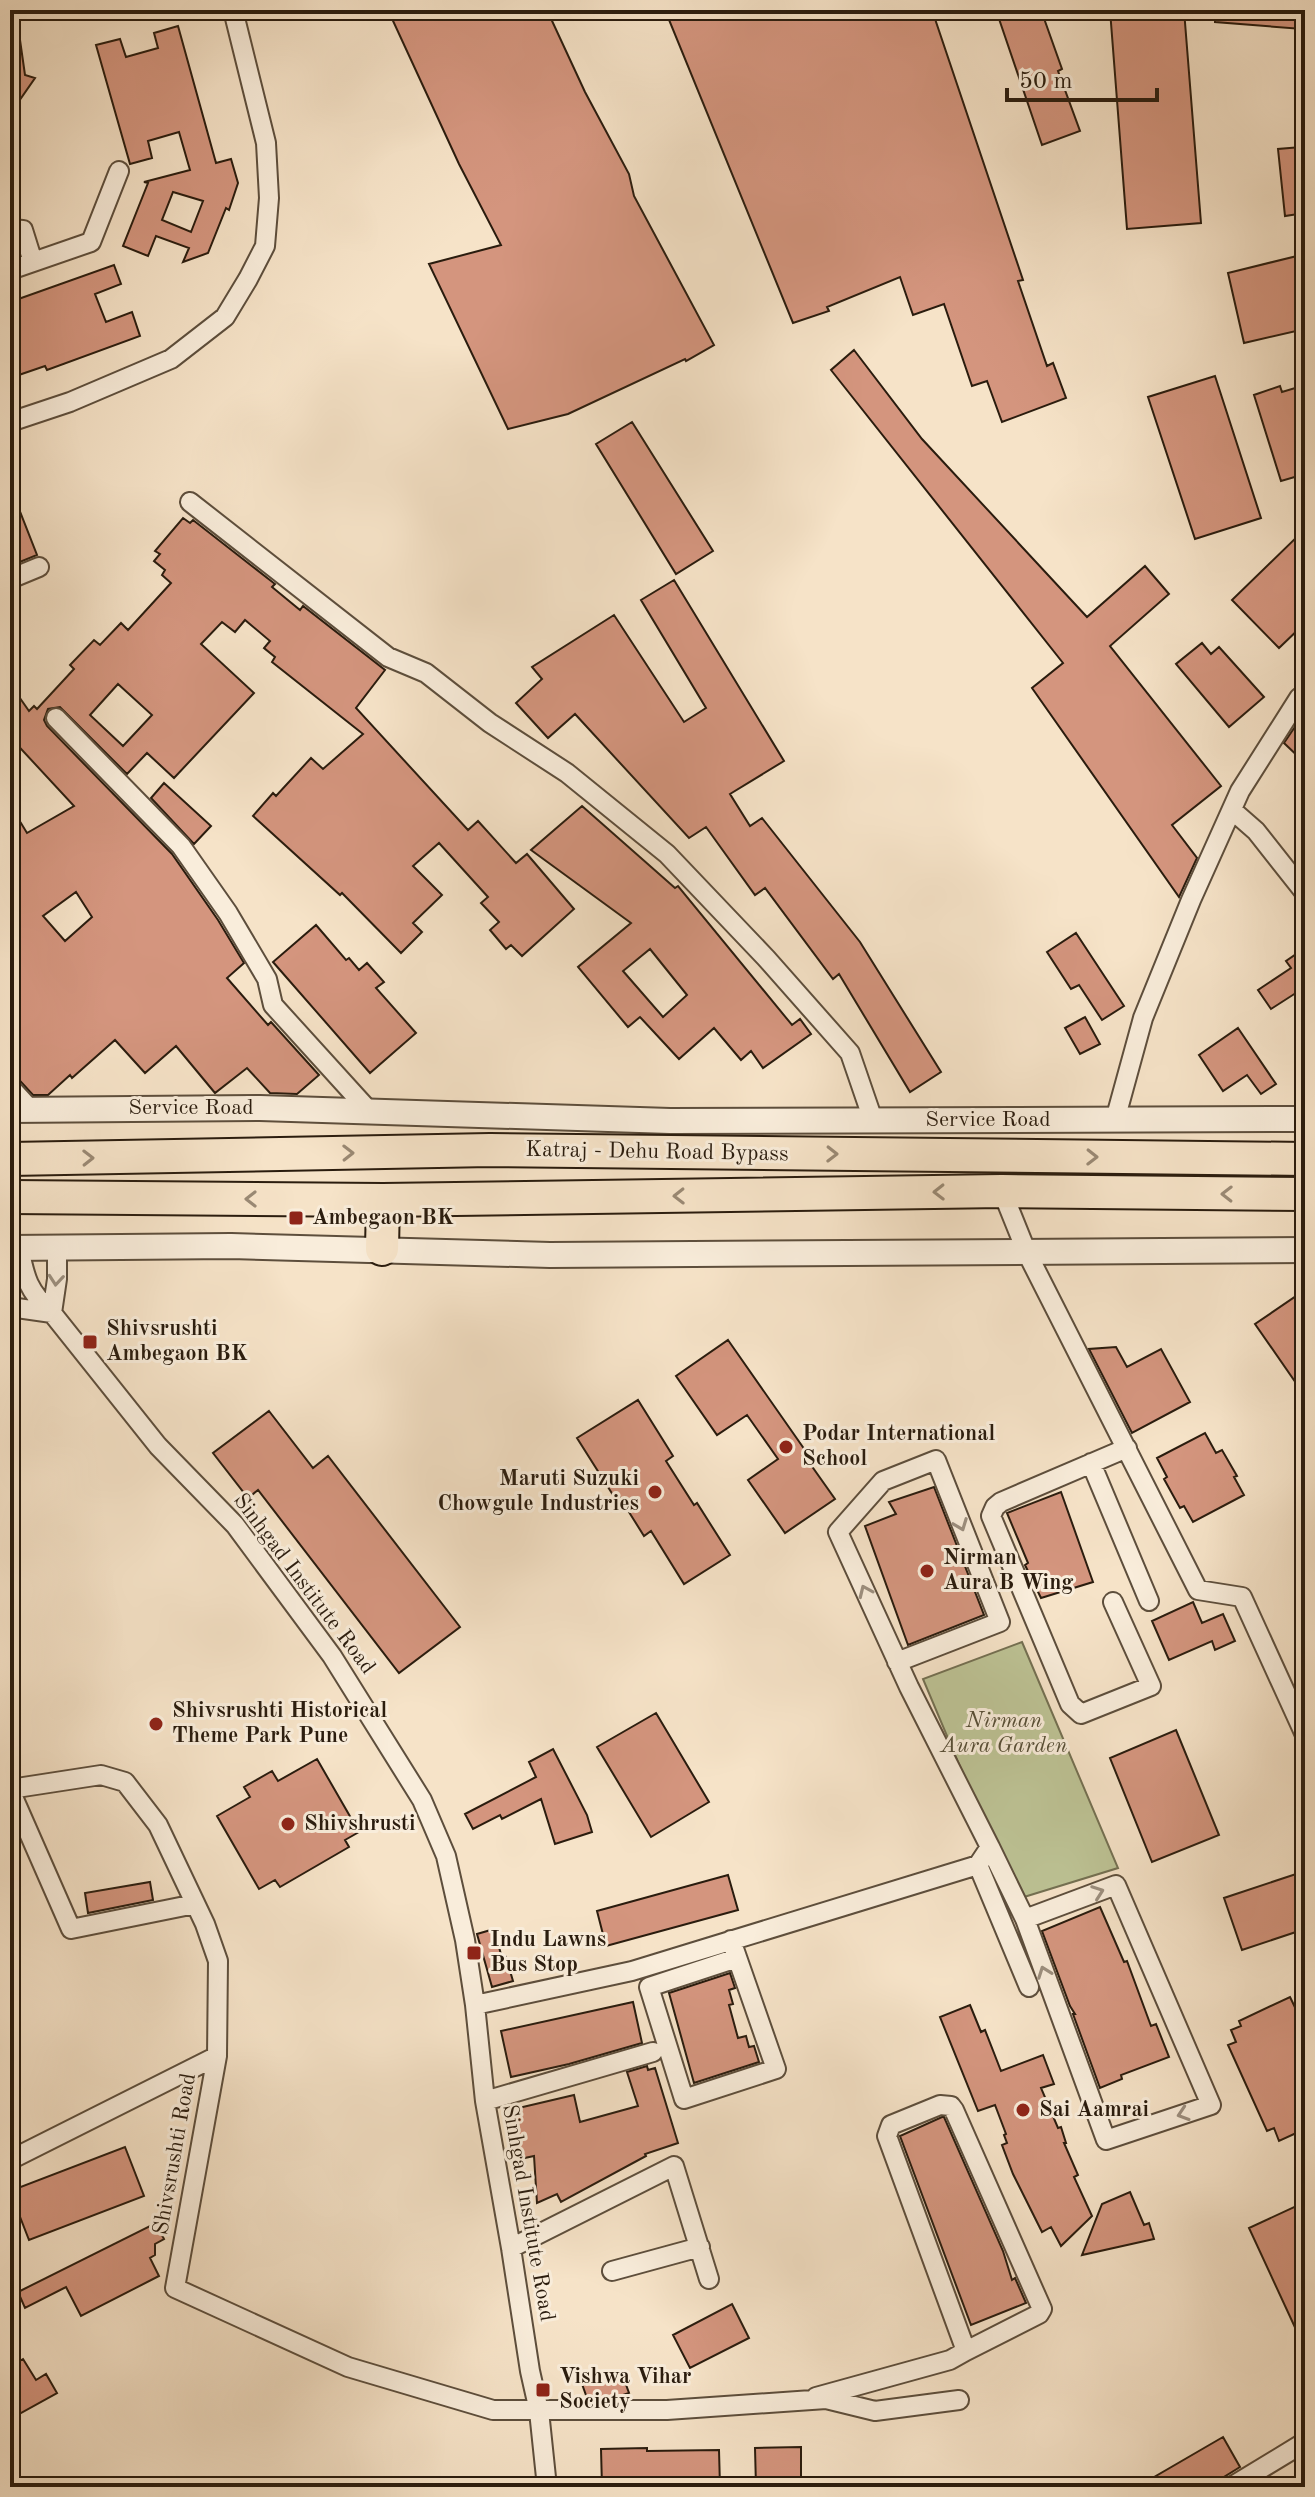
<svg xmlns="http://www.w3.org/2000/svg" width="1315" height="2497" font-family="'Old Standard TT',serif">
<rect width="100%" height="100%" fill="#f6e3c8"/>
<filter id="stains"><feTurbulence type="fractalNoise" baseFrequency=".0025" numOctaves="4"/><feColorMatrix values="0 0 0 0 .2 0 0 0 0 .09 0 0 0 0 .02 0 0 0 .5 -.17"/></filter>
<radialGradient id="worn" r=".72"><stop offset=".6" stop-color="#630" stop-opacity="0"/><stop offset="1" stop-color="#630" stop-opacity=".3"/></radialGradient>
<path fill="#bdc395" stroke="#747052" stroke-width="2" d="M1022,1642L1118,1868L1024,1897L969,1788L923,1679Z"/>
<path fill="#d4957e" stroke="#2a1c0e" stroke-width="2" fill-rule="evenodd" d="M388,10H547L585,92L629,174L634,196L714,345L686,361L685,359L568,414L508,429L429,264L501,245L459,164Z
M665,10H932L1023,280L1018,281L1047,366L1053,363L1066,398L1002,422L987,381L972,386L944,304L913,315L900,277L827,307L829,311L793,323Z
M996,10H1041L1062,69L1058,71L1080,131L1042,145Z
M1110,10H1184L1201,223L1127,229Z
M1215,10H1304L1302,29L1215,22Z
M178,26L216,163L231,159L238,183L229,210L226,208L208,253L183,262L189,248L156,236L148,256L123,246L148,183L144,182L190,170L179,132L148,141L152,158L130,164L96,45L120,39L126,57L158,48L154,33ZM173,192L203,201L191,232L162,220Z
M20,40L25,75L35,78L10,114V41Z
M1301,147L1305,178V213L1285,216L1278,149Z
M1305,254V329L1244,343L1228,273Z
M114,265L121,284L95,294L106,322L132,312L140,336L47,370L45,366L10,378V302Z
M854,350L922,439L1087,617L1145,566L1169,594L1110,646L1221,786L1172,825L1197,858L1179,897L1032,688L1063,663L831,370Z
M1215,376L1261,518L1195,539L1148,397Z
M1305,385V474L1281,481L1254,395L1280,386L1282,392Z
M632,422L713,551L676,574L596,444Z
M10,486L37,555L10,566Z
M183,518L190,523L193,520L275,584L272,587L300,610L303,606L385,670L356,708L468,830L478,821L516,863L527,854L574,909L522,956L511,945L506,949L490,930L499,922L481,903L488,897L439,843L413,866L442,895L413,923L422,932L401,953L342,893L340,895L253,816L273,793L276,796L311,758L323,769L363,734L272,662L275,657L264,648L270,641L245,620L235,632L222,622L201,644L254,693L174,778L147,753L127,774L60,707L48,709L44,720L47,726L172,854L218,920L244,963L227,978L268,1025L271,1022L319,1075L297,1094L270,1093L247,1068L215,1093L176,1046L145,1073L115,1040L72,1078L70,1075L48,1095H33L10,1070V805L27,833L74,806L10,737V684L29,711L34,706L37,709L74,669L70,665L94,640L100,645L121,623L128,630L171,583L162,575L165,570L154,561L160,554L155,551ZM118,684L152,715L123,746L90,715ZM76,892L92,917L65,941L43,916Z
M1305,529V623L1279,648L1232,600Z
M674,580L784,761L730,794L750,826L762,818L860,942L941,1072L910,1092L839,974L833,979L765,888L755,895L706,827L689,838L575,714L548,738L516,703L542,679L532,667L614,615L684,722L706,708L641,600Z
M1202,643L1211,654L1219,647L1264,697L1229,727L1176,664Z
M1305,712V763L1284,743Z
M164,783L211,826L194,844L151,798Z
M582,806L675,888L678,886L792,1025L800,1019L811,1034L763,1068L751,1051L741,1060L714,1028L679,1059L640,1017L628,1027L578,967L631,923L531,850ZM650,949L687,995L663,1017L623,971Z
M316,925L346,960L349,958L359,970L367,963L384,982L376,988L416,1033L370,1073L273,962Z
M1076,933L1124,1006L1102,1020L1079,985L1071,989L1047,952Z
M1305,948V990L1301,984L1297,987L1299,991L1271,1009L1258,990L1291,968L1286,961Z
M1085,1017L1100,1044L1080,1054L1065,1028Z
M1238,1028L1276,1084L1261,1094L1247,1075L1223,1091L1199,1055Z
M1305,1290V1396L1255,1324Z
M728,1340L814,1463L811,1465L835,1499L785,1533L748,1480L778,1459L747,1415L717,1435L676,1376Z
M1116,1347L1127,1367L1161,1349L1190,1402L1132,1433L1089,1349Z
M638,1400L673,1456L666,1461L694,1505L697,1503L730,1555L684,1584L651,1531L644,1536L617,1493L613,1495L577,1438Z
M269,1411L313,1468L328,1456L460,1627L399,1673L258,1490L248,1498L213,1453Z
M1205,1433L1216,1453L1222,1450L1237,1476L1234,1477L1244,1495L1193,1522L1184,1506L1180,1508L1164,1479L1167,1477L1157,1458Z
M934,1487L984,1615L908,1645L865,1526L896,1514L889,1502Z
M1061,1492L1093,1582L1041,1598L1025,1565L1028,1563L1007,1513Z
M1193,1602L1202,1623L1223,1614L1235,1641L1215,1650L1212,1641L1169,1660L1152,1621Z
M656,1713L709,1802L651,1837L597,1747Z
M1176,1730L1219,1835L1152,1862L1110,1758Z
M553,1749L587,1815L592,1832L555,1844L541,1799L502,1819L500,1815L473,1829L465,1814L536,1777L529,1762Z
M317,1759L359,1832L345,1840L349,1847L280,1887L275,1880L259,1889L217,1816L250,1797L244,1787L272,1771L278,1781Z
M1296,1874L1305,1902V1929L1242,1950L1224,1898Z
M728,1875L738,1910L606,1946L597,1911Z
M150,1882L153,1900L88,1913L85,1893Z
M1100,1907L1124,1962L1127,1961L1151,2026L1156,2024L1169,2057L1121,2075L1122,2079L1100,2088L1073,2014H1075L1070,2006L1042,1931Z
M494,1929L502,1958L506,1957L513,1981L492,1987L477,1934Z
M730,1973L735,1988L729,1990L733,2004L729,2005L738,2038L746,2036L749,2047L754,2046L759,2062L694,2083L669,1993Z
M1290,1997L1305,2028V2129L1279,2141L1274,2128L1267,2131L1228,2045L1236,2042L1231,2030L1241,2026L1239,2021Z
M633,2002L642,2043L569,2064L511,2077L501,2031Z
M970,2005L981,2032L985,2030L1001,2071L1043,2055L1054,2084L1041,2088L1058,2128L1061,2127L1066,2143H1064L1078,2175L1074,2177L1092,2216L1061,2246L1051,2227L1042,2232L1013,2174L1002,2145L1007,2143L1004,2135L1006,2134L995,2105L978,2111L940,2017Z
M647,2066L648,2070L655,2068L678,2143L645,2154L646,2156L561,2202L557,2194L537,2203L534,2156L520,2159L510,2110L574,2095L580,2122L638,2106L627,2072Z
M942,2117H944L1003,2251L1012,2280L1015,2278L1026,2303L971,2325L900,2136Z
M125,2147L144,2196L29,2240L10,2191Z
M1130,2192L1144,2225L1149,2223L1154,2239L1082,2255L1102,2204Z
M1305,2202V2349L1249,2228Z
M156,2223L164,2239L155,2244V2255L150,2258L159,2276L81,2316L66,2287L25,2308L18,2292Z
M732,2304L749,2338L690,2368L673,2335Z
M23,2359L36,2380L46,2374L57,2393L10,2419V2367Z
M621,2371L629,2393L614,2398H587L582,2384Z
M1223,2437L1240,2467L1224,2477L1219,2487H1209L1205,2481L1195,2487H1137Z
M801,2447V2487H756L755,2448Z
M647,2448V2451L719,2450L720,2487H602L601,2449Z"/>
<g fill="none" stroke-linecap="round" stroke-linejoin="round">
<g stroke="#5d4e3c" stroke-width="22">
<path id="minor" d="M10,229L23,230L33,262
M10,270L91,242L119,171
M10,422L70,402L171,359L225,317L248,279L265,246L269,198L266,143L233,10
M190,502L388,657L426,673L490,723L567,773L667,854L766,958L850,1053L873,1120
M10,579L39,567
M56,718L181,846L228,913L267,979L273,1005L371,1113
M1232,810L1256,831L1305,893
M10,1087L31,1110
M1115,1120L1143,1018L1191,900L1240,791L1299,698L1305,693
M1002,1191L1027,1253L1198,1590L1242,1597L1305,1735
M19,1248C25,1278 28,1291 52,1313L158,1446L235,1525L332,1656L422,1800L446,1856L465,1940L475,2005L485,2101L511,2248L530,2371L539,2411L547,2487
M10,1307L52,1313
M52,1313L57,1279V1248
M1091,1463L1149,1601
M1113,1602L1151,1686L1081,1714L1070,1704L991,1516L995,1507L1001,1502L1127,1448
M897,1662L1000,1622L936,1460L883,1481L838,1532L909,1687L990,1847L978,1865
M10,1789L101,1775L125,1782L158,1825L205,1924L218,1961L217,2056L175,2288L348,2367L493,2410H667L826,2399L875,2411L959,2400
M10,1790L71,1929L195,1904
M990,1847L1025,1919L1106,2140L1211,2105L1116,1885L1025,1919
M978,1865L1029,1987
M731,1940L776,2069L684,2099L649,1987L737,1958
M475,2005L632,1971L978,1865
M485,2101L653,2052
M10,2160L217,2056
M511,2248L674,2166L709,2279
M612,2271L700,2247
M816,2397L950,2360L966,2351L887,2136L891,2125L940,2105L951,2106L954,2110L1042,2309L1039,2314L966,2351
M1231,2487L1305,2442"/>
</g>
<g stroke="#5d4e3c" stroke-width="28">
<path id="tertiary" d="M10,1110L260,1108L670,1121L1305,1119
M10,1248L231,1246L550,1255L1305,1250"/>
</g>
<g stroke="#2a1c0e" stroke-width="36">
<path id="trunk" d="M10,1159L490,1150L1305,1159
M10,1197L383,1200L1002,1191L1305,1194
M382,1249L383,1200"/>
</g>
<use href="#minor" stroke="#f9eddb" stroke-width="18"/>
<use href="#tertiary" stroke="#f9eddb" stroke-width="24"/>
<use href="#trunk" stroke="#f6e3c8" stroke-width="32"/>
</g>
<defs><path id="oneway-chevron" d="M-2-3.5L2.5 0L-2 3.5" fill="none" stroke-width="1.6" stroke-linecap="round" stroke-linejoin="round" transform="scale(2)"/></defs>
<g stroke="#9a8974">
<use href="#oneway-chevron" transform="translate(348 1153) rotate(-1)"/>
<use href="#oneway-chevron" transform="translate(832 1154) rotate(1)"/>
<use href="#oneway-chevron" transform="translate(1092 1157) rotate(1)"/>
<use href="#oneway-chevron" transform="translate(88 1158) rotate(-1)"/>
<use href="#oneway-chevron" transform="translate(939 1192) rotate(179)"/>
<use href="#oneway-chevron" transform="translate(1227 1194) rotate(-179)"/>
<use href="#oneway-chevron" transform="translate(679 1196) rotate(179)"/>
<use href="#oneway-chevron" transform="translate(251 1199) rotate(-180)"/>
</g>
<g stroke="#9c8f7f">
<use href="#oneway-chevron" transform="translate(56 1280) rotate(95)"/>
<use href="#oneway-chevron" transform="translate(961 1525) rotate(69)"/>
<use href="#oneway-chevron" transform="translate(865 1591) rotate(-114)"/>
<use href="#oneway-chevron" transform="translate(1098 1892) rotate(-20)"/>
<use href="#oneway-chevron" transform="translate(1044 1972) rotate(-110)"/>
<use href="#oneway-chevron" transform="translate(1183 2114) rotate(162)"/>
</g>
<g fill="#8f2418" stroke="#f9eddb" stroke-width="3">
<rect x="288" y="1210" width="16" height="16" rx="4"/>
<rect x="82" y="1334" width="16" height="16" rx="4"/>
<circle cx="786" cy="1447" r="8"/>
<circle cx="655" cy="1492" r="8"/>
<circle cx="927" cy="1571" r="8"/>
<circle cx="156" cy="1724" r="8"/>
<circle cx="288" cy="1824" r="8"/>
<rect x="466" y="1945" width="16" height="16" rx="4"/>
<circle cx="1023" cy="2110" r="8"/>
<rect x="535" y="2382" width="16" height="16" rx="4"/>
</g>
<g text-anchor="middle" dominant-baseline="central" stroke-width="6" stroke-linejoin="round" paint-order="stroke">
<g font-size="22" fill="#2a1c0e" stroke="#f9eddb">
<text x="191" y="1108">Service Road</text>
<text x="988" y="1120">Service Road</text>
<text transform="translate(657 1152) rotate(1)">Katraj - Dehu Road Bypass</text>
<text transform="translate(304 1584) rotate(53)">Sinhgad Institute Road</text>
<text transform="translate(175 2154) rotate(-80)">Shivsrushti Road</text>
<text transform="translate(528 2213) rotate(80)">Sinhgad Institute Road</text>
</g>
<g font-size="22" font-weight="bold" fill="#2a1c0e" stroke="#f9eddb" text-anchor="start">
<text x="312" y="1218">Ambegaon BK</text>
<text x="106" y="1329">Shivsrushti<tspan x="106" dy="25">Ambegaon BK</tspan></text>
<text x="802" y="1434">Podar International<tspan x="802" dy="25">School</tspan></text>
<text x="639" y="1479" text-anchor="end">Maruti Suzuki<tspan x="639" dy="25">Chowgule Industries</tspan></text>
<text x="943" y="1558">Nirman<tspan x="943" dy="25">Aura B Wing</tspan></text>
<text x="172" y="1711">Shivsrushti Historical<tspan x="172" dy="25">Theme Park Pune</tspan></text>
<text x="304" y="1824">Shivshrusti</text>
<text x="490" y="1940">Indu Lawns<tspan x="490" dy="25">Bus Stop</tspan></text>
<text x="1039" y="2110">Sai Aamrai</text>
<text x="559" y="2377">Vishwa Vihar<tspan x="559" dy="25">Society</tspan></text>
</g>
<g font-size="22" font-style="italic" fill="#564e36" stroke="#f9eddb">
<text x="1004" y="1721">Nirman<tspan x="1004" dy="25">Aura Garden</tspan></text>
</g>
</g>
<rect width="1315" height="2497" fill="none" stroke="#f6e3c8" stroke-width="40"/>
<rect x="12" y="12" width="1291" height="2473" fill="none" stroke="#2a1c0e" stroke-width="4"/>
<rect x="20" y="20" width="1275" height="2457" fill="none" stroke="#2a1c0e" stroke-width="2"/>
<path d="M1007 88v12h150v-12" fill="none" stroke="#2a1c0e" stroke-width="4"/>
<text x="1019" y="88" font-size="24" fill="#2a1c0e" stroke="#f9eddb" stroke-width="6" paint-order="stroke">50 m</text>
<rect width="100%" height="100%" filter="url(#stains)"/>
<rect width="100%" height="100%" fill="url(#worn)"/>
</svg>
